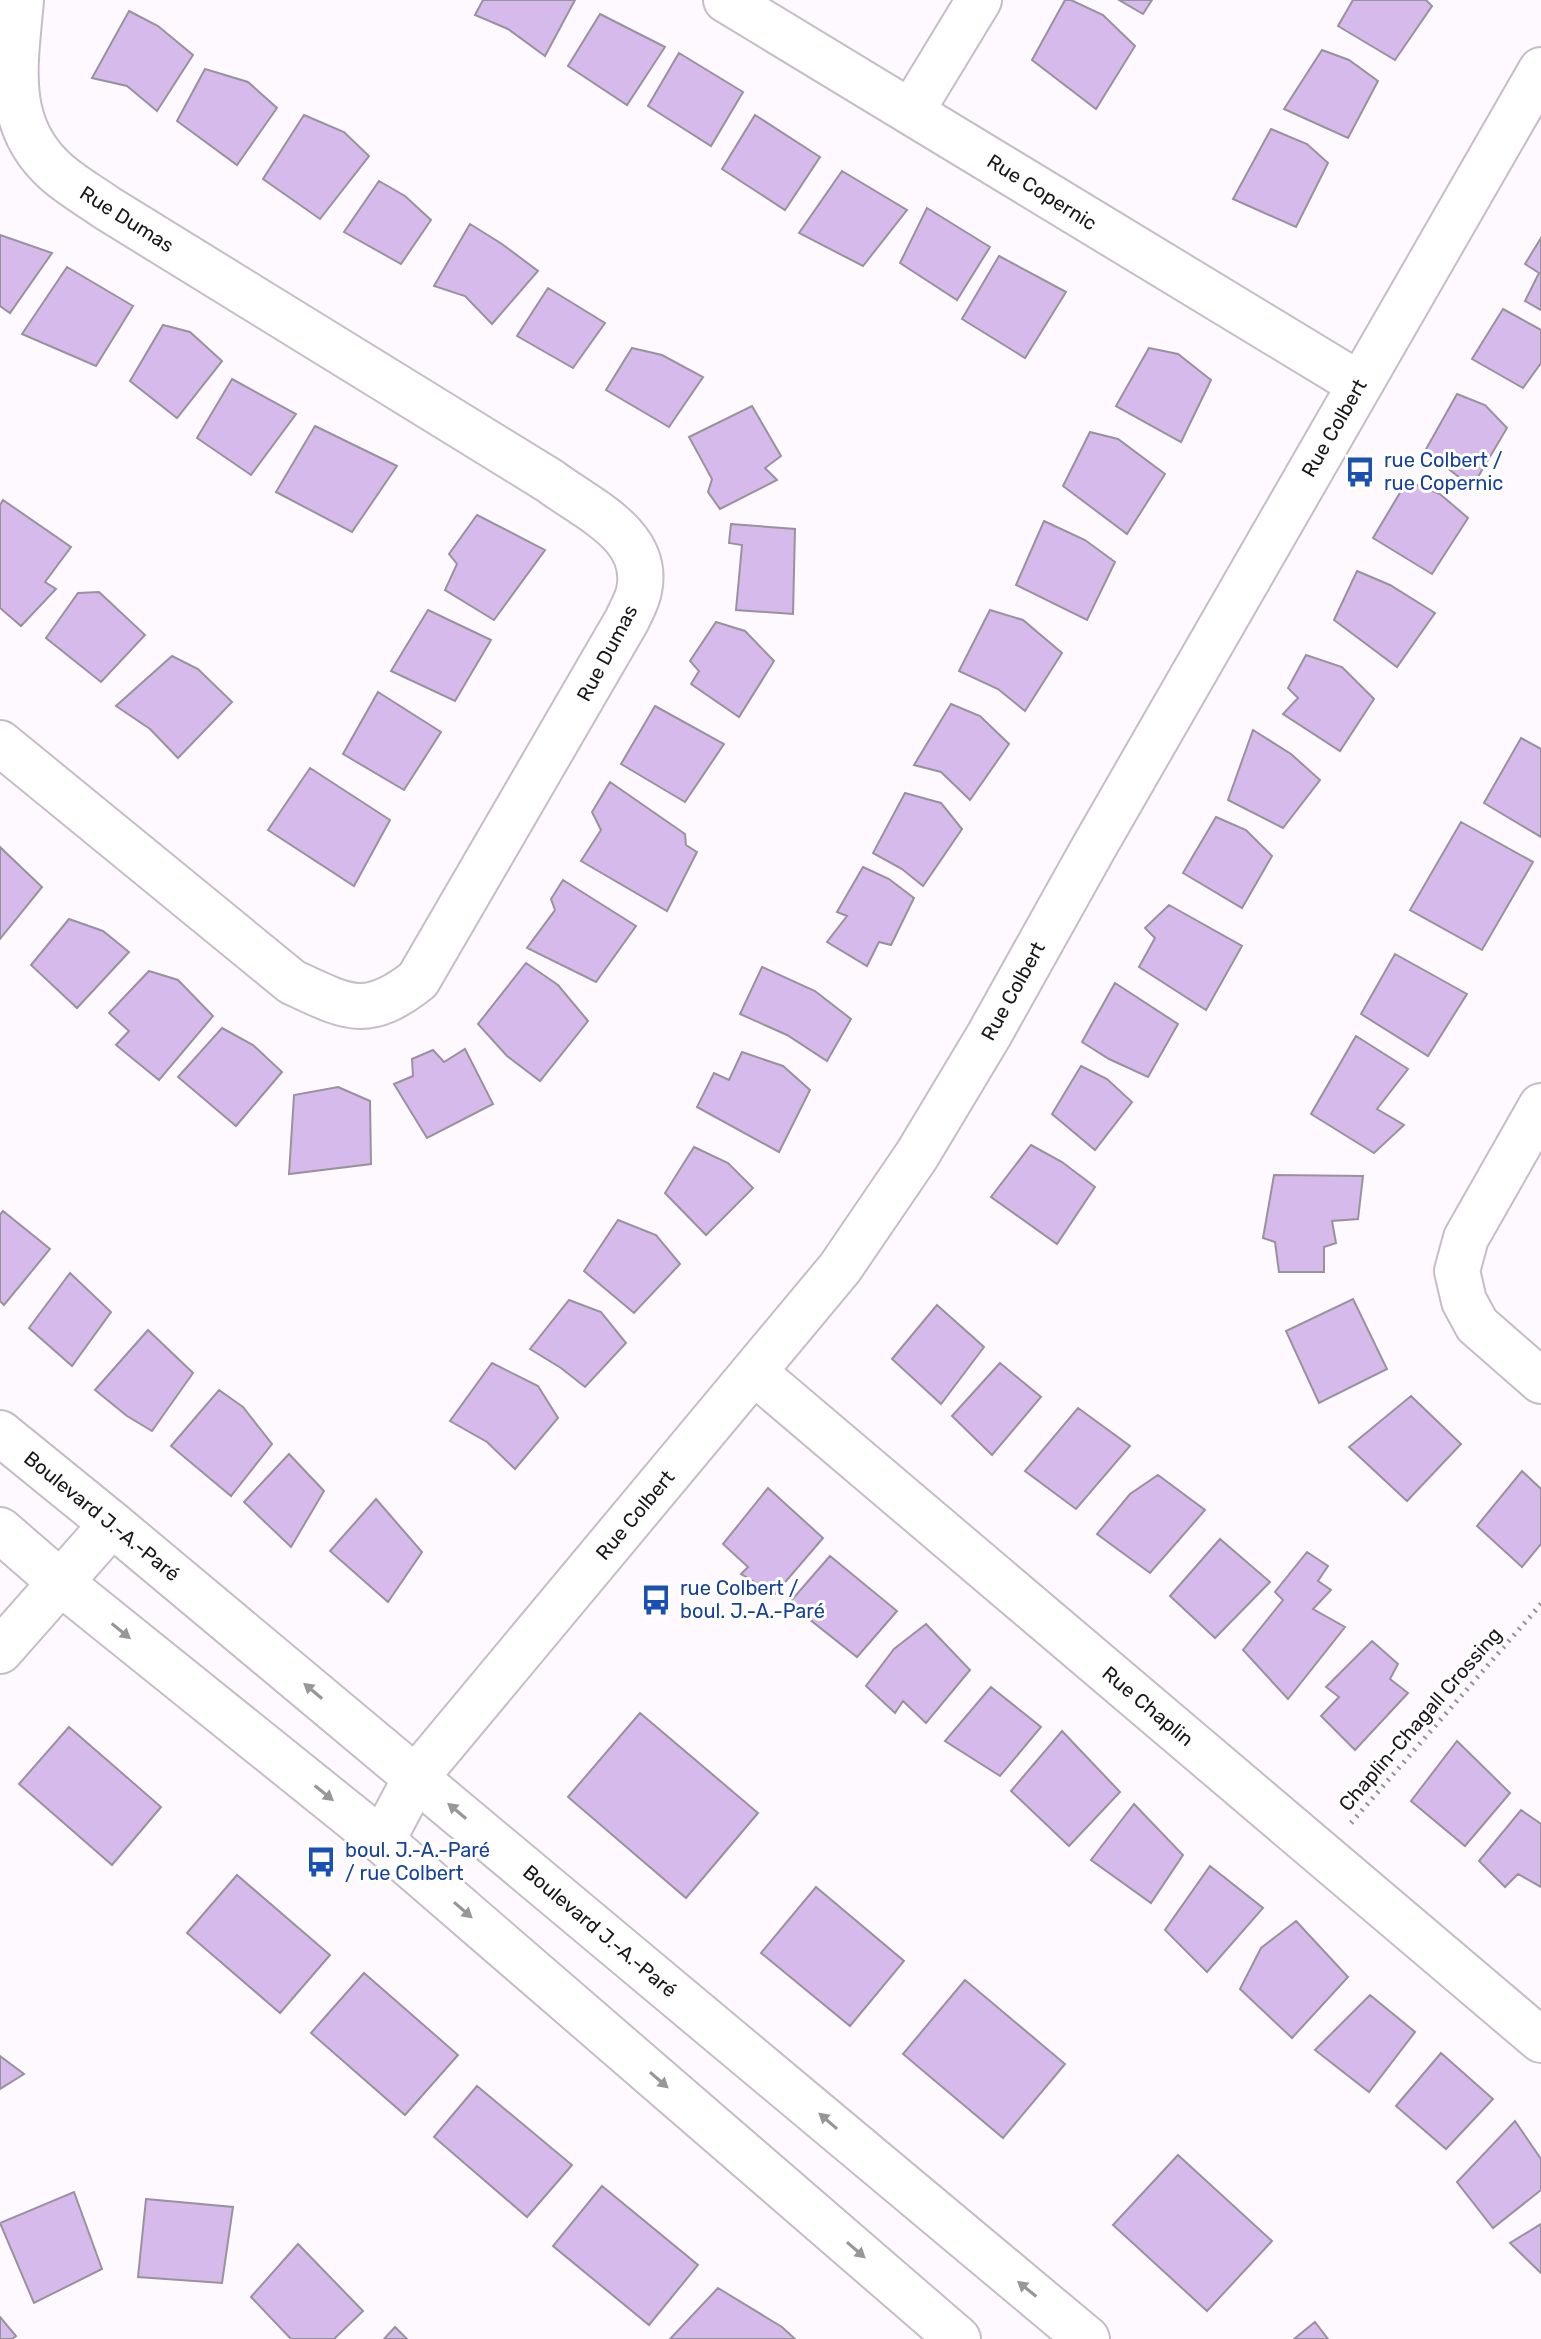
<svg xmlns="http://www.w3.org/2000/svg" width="1541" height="2339" font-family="Rubik,sans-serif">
<rect width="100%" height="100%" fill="#fef8ff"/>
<path fill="#d7baec" stroke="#98929d" stroke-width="2" d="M483,0H575L545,56L508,29L475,15Z
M1065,0H1071L1103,15L1135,46L1096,109L1032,60Z
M1119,0H1152L1143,14Z
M1353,0H1426L1432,6L1395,60L1338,26Z
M129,11L158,26L193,55L157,111L127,86L92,78Z
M600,14L665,47L627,105L568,66Z
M1322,50L1349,60L1378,81L1348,138L1284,109Z
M679,53L743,92L711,146L648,106Z
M205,69L248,82L277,108L237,165L177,121Z
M304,115L344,132L369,156L320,219L263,179Z
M755,115L820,157L785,210L722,169Z
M1271,129L1307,144L1328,163L1296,227L1233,199Z
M842,171L907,210L863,266L799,233Z
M379,181L405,196L431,220L401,264L344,232Z
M927,208L990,247L957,300L900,263Z
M470,224L502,244L538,271L492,324L465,296L434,286Z
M0,235L52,253L10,313L0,306Z
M1541,238V310L1525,301L1539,273L1525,264Z
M999,256L1066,292L1025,358L962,319Z
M67,267L133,306L96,366L22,334Z
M548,288L605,323L573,368L517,336Z
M1503,309L1541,330V363L1523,388L1472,359Z
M163,325L190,332L222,361L177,418L130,381Z
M632,348L662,355L703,377L669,427L606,390Z
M1149,348L1178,354L1211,380L1181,442L1116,406Z
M232,379L296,414L251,475L197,438Z
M1457,394L1485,405L1507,428L1472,487L1425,451Z
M752,406L781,456L765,468L777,480L720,509L708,492L712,479L689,437Z
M315,426L397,466L352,532L276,492Z
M1090,432L1118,439L1165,474L1127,534L1063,486Z
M1407,481L1440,494L1468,518L1432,574L1373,538Z
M3,500L71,547L45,582L56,589L21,626L0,608V505Z
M477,515L545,550L494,620L445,590L457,564L449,554Z
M1044,521L1085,540L1115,562L1087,620L1016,585Z
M731,524L795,529L793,614L736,610L742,545L729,543Z
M1357,571L1390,585L1435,613L1397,667L1334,620Z
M99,592L145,635L101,682L46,638L78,593Z
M428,610L491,640L455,701L391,671Z
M990,610L1023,620L1062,653L1025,711L998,689L959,671Z
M716,622L745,631L774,661L739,717L691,684L699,671L690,661Z
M1306,655L1342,667L1374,699L1340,751L1283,714L1298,698L1288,688Z
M172,656L198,669L232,702L178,758L150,729L116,706Z
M378,692L441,732L404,790L343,754Z
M951,704L980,716L1009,744L970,800L941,772L914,765Z
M655,706L724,744L685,802L621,764Z
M1253,730L1291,754L1320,780L1283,828L1228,800Z
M1521,738L1541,749V837L1484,803Z
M310,768L390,820L354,886L268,830Z
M610,782L685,834L686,845L697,852L667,911L581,861L601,830L592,812Z
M905,793L941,803L962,829L923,886L902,869L873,853Z
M1216,817L1246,830L1272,856L1242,908L1183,873Z
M1461,822L1533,862L1482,950L1410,910Z
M0,847L42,887L0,939Z
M863,867L889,879L914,898L891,945L879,942L867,966L827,942L847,916L837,912Z
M563,880L636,926L596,982L527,948L555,910L551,899Z
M1169,905L1242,946L1206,1010L1139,967L1155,938L1145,928Z
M69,919L103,931L129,952L77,1008L31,965Z
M1395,954L1467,994L1428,1056L1361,1014Z
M526,963L558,985L588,1021L540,1081L507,1056L478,1024Z
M762,967L815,991L851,1019L827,1061L787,1035L740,1014Z
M149,971L178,980L213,1016L159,1080L116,1045L129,1031L109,1013Z
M1115,983L1178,1024L1148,1077L1109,1059L1082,1042Z
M222,1028L253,1045L282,1072L236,1126L178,1077Z
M1356,1036L1408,1069L1377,1109L1404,1125L1374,1153L1311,1114Z
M465,1049L493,1104L427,1138L394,1084L413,1076L412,1059L433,1050L444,1062Z
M742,1052L783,1066L810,1090L779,1152L697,1107L714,1073L729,1080Z
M1081,1066L1107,1079L1132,1102L1095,1150L1052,1114Z
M338,1087L370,1101L371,1164L289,1174L294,1095Z
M1031,1145L1062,1162L1095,1187L1057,1244L991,1197Z
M694,1147L728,1163L753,1188L706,1235L665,1193Z
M1274,1175L1363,1176L1358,1219L1332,1221L1336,1243L1324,1247V1272H1279L1275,1242L1263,1238Z
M3,1211L50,1249L4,1305L0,1301V1215Z
M618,1220L656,1235L680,1264L634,1313L584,1271Z
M70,1273L111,1312L72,1366L29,1328Z
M1353,1299L1387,1369L1319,1403L1286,1331Z
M569,1300L601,1312L626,1343L585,1387L561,1368L530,1349Z
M937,1305L984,1347L941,1404L892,1359Z
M148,1330L193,1373L152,1431L127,1416L95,1390Z
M492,1363L538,1386L558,1418L515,1469L487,1442L450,1421Z
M1000,1363L1041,1397L992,1455L952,1416Z
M219,1390L243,1407L272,1444L231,1496L171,1446Z
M1411,1396L1461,1444L1407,1501L1349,1447Z
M1078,1408L1130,1446L1076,1509L1025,1471Z
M289,1454L324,1491L291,1547L244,1502Z
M1522,1471L1541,1489V1544L1522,1567L1477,1526Z
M1158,1475L1205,1510L1150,1573L1097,1534L1130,1494Z
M768,1488L823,1538L775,1594L741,1574L748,1567L723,1544Z
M376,1499L422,1552L388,1602L330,1551Z
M1220,1539L1270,1582L1215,1638L1170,1596Z
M1307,1552L1328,1566L1318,1581L1331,1590L1313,1609L1345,1627L1288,1699L1243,1650L1283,1600L1275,1592Z
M830,1556L897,1611L857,1657L789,1603Z
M926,1624L970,1670L926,1723L903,1701L895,1713L866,1686L894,1649Z
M1372,1641L1398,1664L1390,1679L1408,1693L1355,1750L1321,1716L1339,1697L1326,1687Z
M991,1687L1041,1727L1000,1776L945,1741Z
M640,1713L758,1813L686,1898L568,1797Z
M69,1727L161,1807L112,1865L19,1784Z
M1062,1731L1120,1792L1069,1846L1011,1791Z
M1457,1741L1510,1793L1465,1846L1411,1801Z
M1134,1804L1183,1855L1151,1903L1091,1860Z
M1521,1810L1541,1824V1887L1518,1874L1505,1887L1479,1861Z
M1210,1866L1263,1908L1207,1972L1165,1930Z
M237,1875L330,1955L280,2013L187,1933Z
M816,1887L904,1961L850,2026L761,1953Z
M1296,1921L1348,1977L1292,2038L1240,1989L1261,1948Z
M364,1973L458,2055L405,2115L311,2033Z
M965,1980L1065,2064L1003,2138L903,2054Z
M1370,1995L1415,2032L1369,2092L1315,2050Z
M1441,2053L1493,2099L1446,2149L1396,2106Z
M0,2056L24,2074L0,2089Z
M477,2086L572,2165L527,2217L434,2137Z
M1515,2121L1541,2159V2190L1493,2228L1457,2182Z
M1178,2155L1272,2241L1207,2311L1113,2225Z
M602,2186L698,2265L649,2325L553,2246Z
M74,2192L102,2269L34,2303L0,2223Z
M146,2199L233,2207L222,2283L138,2277Z
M1541,2224V2273L1510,2243Z
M298,2244L363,2311L334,2339H291L251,2297Z
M718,2288L782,2327L795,2339H670Z
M0,2317L16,2336L12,2339H0Z
M1315,2322L1328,2339H1294Z
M395,2327L407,2339H384Z"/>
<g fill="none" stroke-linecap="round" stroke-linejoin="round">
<g stroke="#c6bdc7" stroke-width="48">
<path id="minor" d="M726,0L1359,384
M911,112L979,0
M0,743L292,982C346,1007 366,1021 418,980L627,620C631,611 637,601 639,591C651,535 587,509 550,481L107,208C89,195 68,184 52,168C3,121 16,60 21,0
M1541,1106L1466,1238L1457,1271L1464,1301L1477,1325L1541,1381
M755,1373L1541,2040
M0,1433L112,1524L1087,2339
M0,1530L60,1582L382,1841L958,2339
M0,1651L112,1524
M382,1841L416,1777L840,1268L917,1155L989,1035L1094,847L1541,70"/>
</g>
<path stroke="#979297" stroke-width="5" stroke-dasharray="2 6" stroke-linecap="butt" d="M1351,1823L1541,1604"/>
<use href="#minor" stroke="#fff" stroke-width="44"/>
</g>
<defs><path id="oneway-solid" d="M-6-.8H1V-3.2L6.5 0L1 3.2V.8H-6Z" transform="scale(2)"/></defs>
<g fill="#989798">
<use href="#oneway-solid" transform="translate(121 1631) rotate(39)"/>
<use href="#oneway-solid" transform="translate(313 1691) rotate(-140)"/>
<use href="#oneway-solid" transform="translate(324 1793) rotate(39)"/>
<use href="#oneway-solid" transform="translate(457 1811) rotate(-140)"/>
<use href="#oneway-solid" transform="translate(463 1910) rotate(41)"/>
<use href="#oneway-solid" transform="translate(659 2080) rotate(41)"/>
<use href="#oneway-solid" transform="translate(828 2121) rotate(-139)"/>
<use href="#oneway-solid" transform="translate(856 2250) rotate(41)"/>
<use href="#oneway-solid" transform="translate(1027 2289) rotate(-141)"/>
</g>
<defs>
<g id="bus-bare" transform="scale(2.4)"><path d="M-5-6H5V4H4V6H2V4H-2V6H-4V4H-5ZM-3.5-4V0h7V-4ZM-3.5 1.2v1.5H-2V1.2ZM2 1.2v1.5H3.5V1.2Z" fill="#1a4fb4" stroke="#fff" stroke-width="2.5" paint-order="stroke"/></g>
</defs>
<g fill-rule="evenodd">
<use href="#bus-bare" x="1360" y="472"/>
<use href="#bus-bare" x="656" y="1600"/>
<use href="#bus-bare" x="321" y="1862"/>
</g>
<g text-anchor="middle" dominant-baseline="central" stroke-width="6" stroke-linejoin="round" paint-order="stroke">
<g font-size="20" fill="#1a171a" stroke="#fff">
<text transform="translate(1042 192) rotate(32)">Rue Copernic</text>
<text transform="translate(127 219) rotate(32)">Rue Dumas</text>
<text transform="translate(1334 428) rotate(-60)">Rue Colbert</text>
<text transform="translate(607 653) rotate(-62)">Rue Dumas</text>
<text transform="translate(1013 991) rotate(-61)">Rue Colbert</text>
<text transform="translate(635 1515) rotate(-50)">Rue Colbert</text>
<text transform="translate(102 1516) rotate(39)">Boulevard J.-A.-Paré</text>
<text transform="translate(1148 1706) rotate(40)">Rue Chaplin</text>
<text transform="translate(1420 1719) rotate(-49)">Chaplin-Chagall Crossing</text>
<text transform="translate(600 1931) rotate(40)">Boulevard J.-A.-Paré</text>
</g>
<g font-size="20" fill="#164399" stroke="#fff" text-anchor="start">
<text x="1384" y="460">rue Colbert /<tspan x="1384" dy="23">rue Copernic</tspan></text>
<text x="680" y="1588">rue Colbert /<tspan x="680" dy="23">boul. J.-A.-Paré</tspan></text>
<text x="345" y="1850">boul. J.-A.-Paré<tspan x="345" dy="23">/ rue Colbert</tspan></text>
</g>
</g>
</svg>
